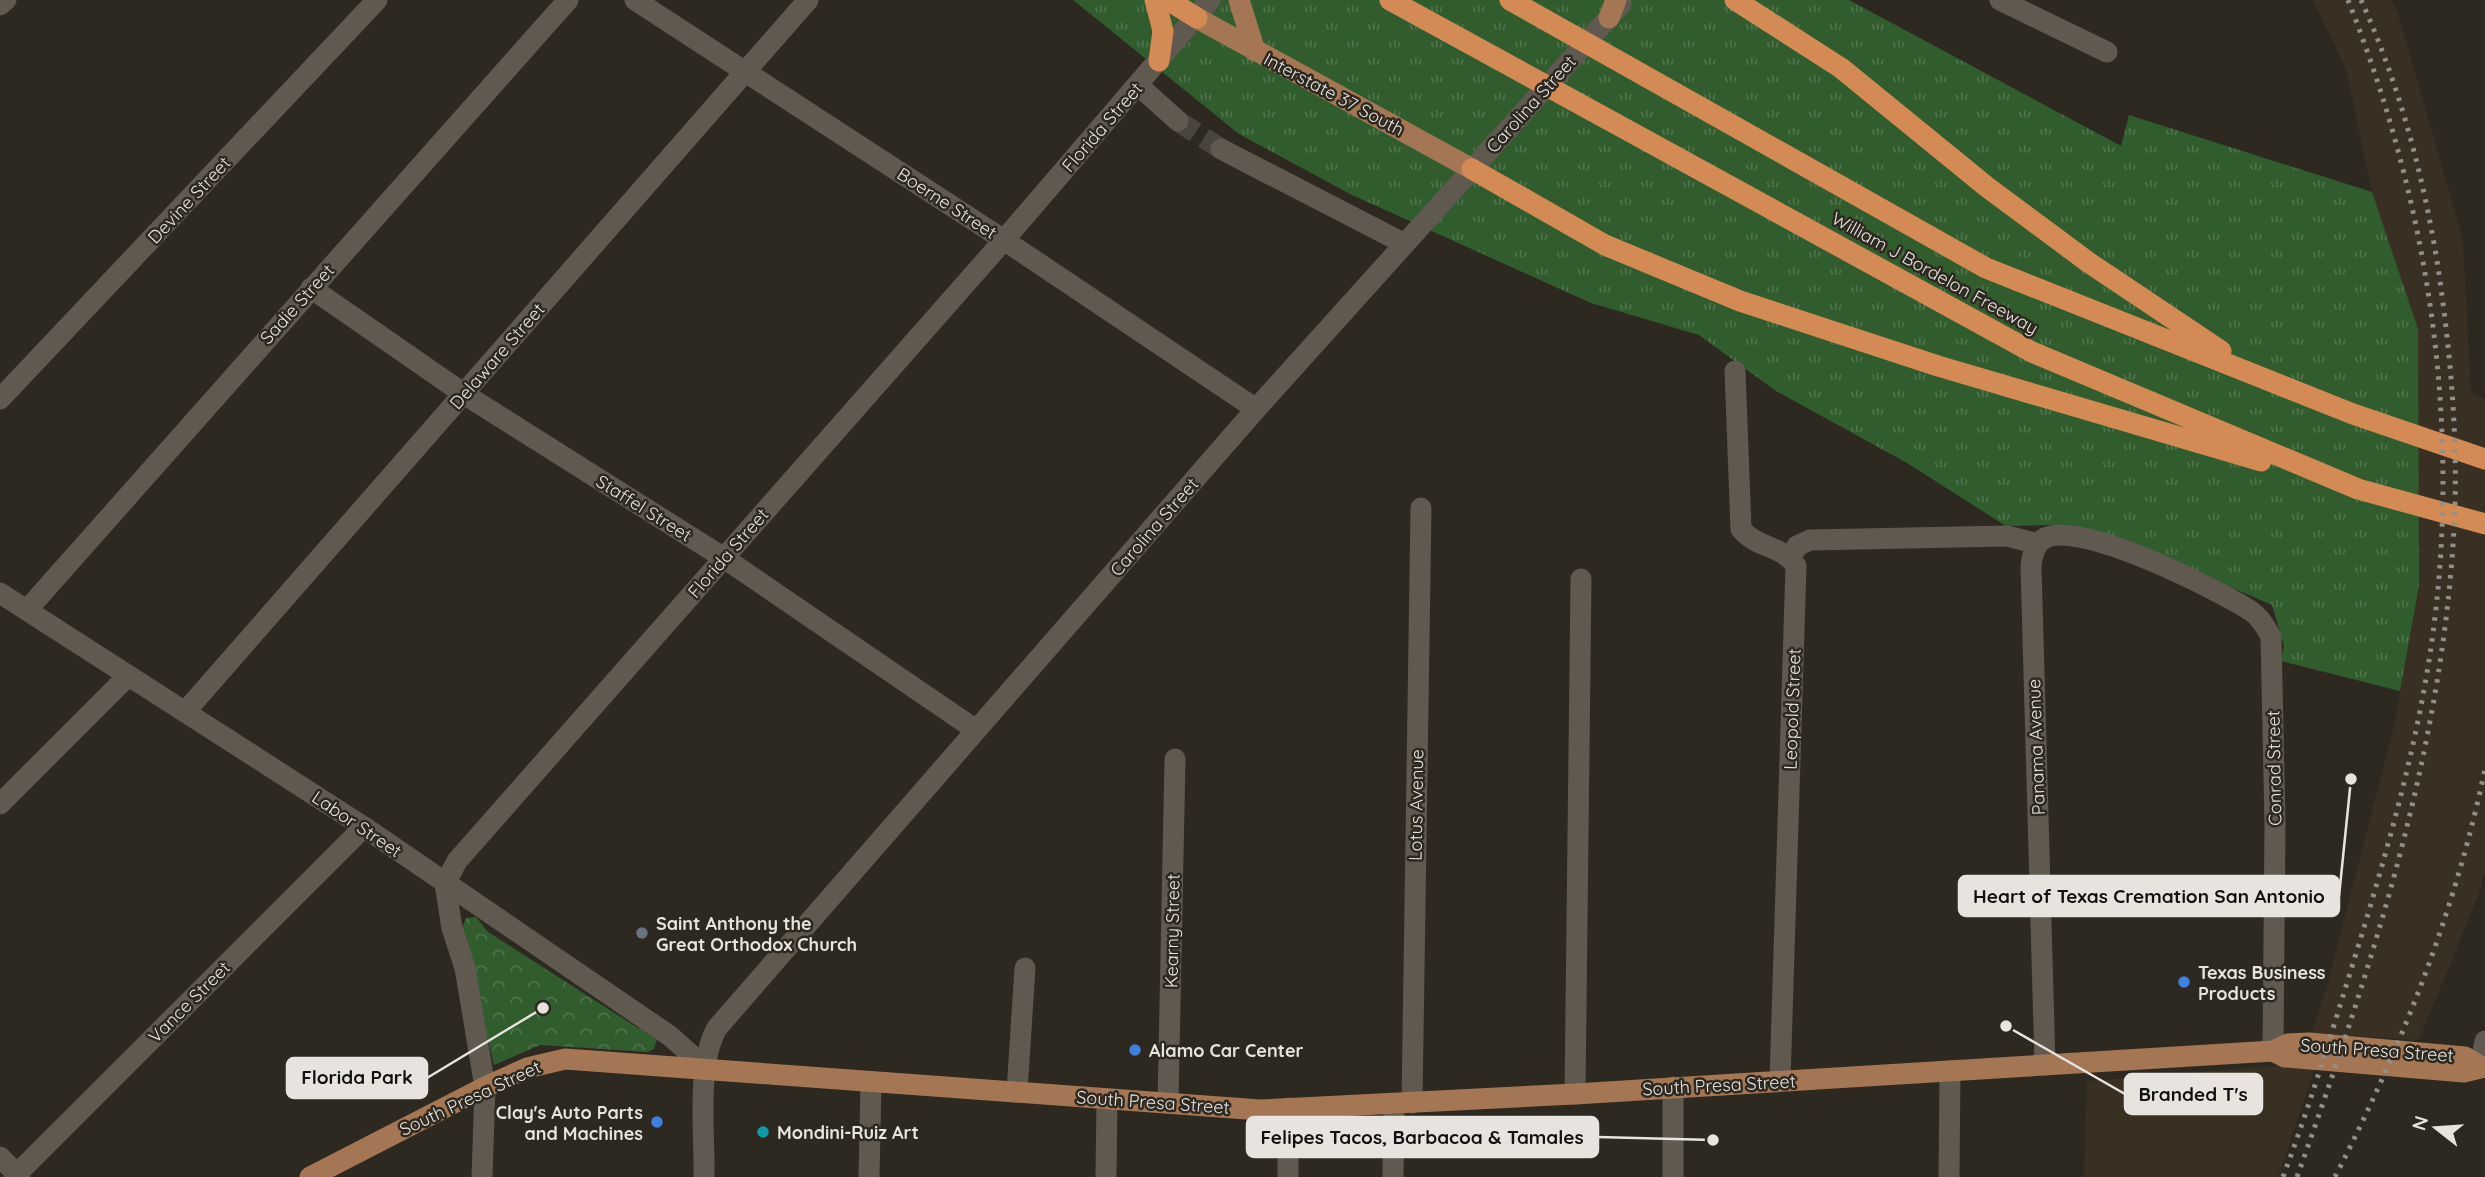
<svg xmlns="http://www.w3.org/2000/svg" width="2485" height="1177" font-family="Quicksand,sans-serif">
<defs>
<pattern id="grass-tufts" width="24" height="20" patternUnits="userSpaceOnUse" patternTransform="scale(1.75)"><rect width="24" height="20" fill="#315c2e"/><path d="M3 7l-1-3M5 7V3M7 7l1-3M15 17l-1-3M17 17v-4M19 17l1-3" fill="none" stroke="#4f734c"/></pattern>
<pattern id="park-crowns" width="20" height="18" patternUnits="userSpaceOnUse" patternTransform="scale(1.75)"><rect width="20" height="18" fill="#315c2e"/><path d="M2 6a3 3 0 1 1 6 0M12 15a3 3 0 1 1 6 0" fill="none" stroke="#4f734c"/></pattern>
</defs>
<rect width="100%" height="100%" fill="#2d2820"/>
<path fill="#393023" d="M2313,0H2391L2398,14L2463,240L2471,392L2485,399V869L2480,891L2419,1040L2312,1033L2328,982L2394,726L2419,586L2372,192L2346,69Z
M2297,1064L2315,1068L2278,1177H2084L2087,1081Z"/>
<path fill="url(#grass-tufts)" d="M1073,0H1849L2121,146L2129,115L2372,192L2418,329L2419,586L2400,691L2281,661L2284,646L2272,605L2108,534L2053,525L2006,526L1907,463L1776,391L1699,335L1591,303L1352,195L1239,134Z"/>
<path fill="url(#park-crowns)" d="M476,917L488,932L638,1028L651,1031L657,1039L654,1049L648,1052L540,1045L494,1065L461,930L466,918Z"/>
<g fill="none" stroke-linecap="round" stroke-linejoin="round">
<path stroke="#49443d" stroke-width="21" stroke-dasharray="21 10" stroke-linecap="butt" d="M1178,121L1221,149"/>
<path stroke="#5f5950" stroke-width="21" d="M635,0L1004,240L1256,409
M2000,0L2107,52
M0,5L6,0
M1138,85L1178,121
M1221,149L1405,244
M311,288L464,394L724,558L976,730
M1735,371L1741,529C1756,548 1784,546 1796,566L1780,1081
M0,399L377,0
M1791,557L1797,546L1810,540L2007,536L2038,544
M0,593L364,827L670,1036L706,1068
M27,610L568,0
M185,712L808,0
M0,804L128,676
M2045,1065L2031,566C2032,556 2035,543 2045,538C2081,520 2218,590 2251,611C2260,617 2266,627 2271,637L2275,824L2273,1051
M2480,1066L2485,1041
M1017,1092L1025,968
M1575,1094L1581,579
M1168,1103L1175,759
M1412,1103L1421,508
M0,1157L20,1177
M14,1177L364,827
M482,1177L485,1087L465,968L452,928L445,884L457,861L1004,240L1210,0
M704,1177C705,1134 696,1065 717,1028L1256,409L1621,4
M869,1177L871,1082
M1106,1177L1107,1099
M1288,1177V1108
M1393,1177L1394,1104
M1673,1177V1087
M1949,1177L1950,1071"/>
<path stroke="#a57653" stroke-width="21" d="M1239,0L1255,51
M1197,18L1472,169
M1609,18L1616,0
M2275,1052L2285,1057L2464,1072L2485,1067
M310,1177L485,1087L527,1068L565,1059L1260,1110L1575,1094L2273,1051L2288,1044L2309,1043L2465,1057L2480,1066"/>
<path stroke="#d48a55" stroke-width="21" d="M1155,0L1163,31L1159,61
M1168,0L1197,18
M1390,0L2032,352L2358,489L2485,524
M1510,0L1986,268L2353,414L2485,459
M1735,0L1841,68L1987,187L2088,262L2221,351
M1472,169L1605,245L1740,301L1938,366L2261,461"/>
<path stroke="#928e88" stroke-width="5" stroke-dasharray="3.5 7" stroke-linecap="butt" d="M2283,1177C2313,1097 2337,1015 2362,934C2394,827 2424,719 2436,608C2459,402 2424,192 2348,0
M2297,1177C2374,961 2447,736 2455,505C2457,428 2450,350 2439,274C2425,181 2400,86 2361,0
M2335,1177C2402,1046 2455,912 2485,769"/>
</g>
<circle fill="#6b7280" stroke="#2d2820" stroke-width="2.5" cx="642" cy="933" r="7"/>
<g fill="#3f7fe0" stroke="#2d2820" stroke-width="2.5">
<circle cx="2184" cy="982" r="7"/>
<circle cx="1135" cy="1050" r="7"/>
<circle cx="657" cy="1122" r="7"/>
</g>
<circle fill="#0f9aa8" stroke="#2d2820" stroke-width="2.5" cx="763" cy="1132" r="7"/>
<g text-anchor="middle" dominant-baseline="central" stroke-width="5" stroke-linejoin="round" paint-order="stroke">
<g font-size="18" fill="#e7e4df" stroke="#2d2820">
<text transform="translate(1334 94) rotate(28)">Interstate 37 South</text>
<text transform="translate(1531 104) rotate(-48)">Carolina Street</text>
<text transform="translate(1102 127) rotate(-49)">Florida Street</text>
<text transform="translate(189 200) rotate(-47)">Devine Street</text>
<text transform="translate(947 203) rotate(33)">Boerne Street</text>
<text transform="translate(1935 273) rotate(29)">William J Bordelon Freeway</text>
<text transform="translate(297 304) rotate(-48)">Sadie Street</text>
<text transform="translate(497 356) rotate(-49)">Delaware Street</text>
<text transform="translate(644 508) rotate(32)">Staffel Street</text>
<text transform="translate(1154 527) rotate(-49)">Carolina Street</text>
<text transform="translate(728 553) rotate(-49)">Florida Street</text>
<text transform="translate(1792 709) rotate(-88)">Leopold Street</text>
<text transform="translate(2036 747) rotate(-92)">Panama Avenue</text>
<text transform="translate(2274 768) rotate(-91)">Conrad Street</text>
<text transform="translate(1416 805) rotate(-89)">Lotus Avenue</text>
<text transform="translate(357 824) rotate(34)">Labor Street</text>
<text transform="translate(1172 931) rotate(-89)">Kearny Street</text>
<text transform="translate(189 1002) rotate(-45)">Vance Street</text>
<text transform="translate(2377 1050) rotate(4)">South Presa Street</text>
<text transform="translate(1719 1085) rotate(-3)">South Presa Street</text>
<text transform="translate(470 1098) rotate(-25)">South Presa Street</text>
<text transform="translate(1153 1102) rotate(4)">South Presa Street</text>
</g>
<g font-size="18" font-weight="bold" fill="#e7e4df" stroke="#2d2820" text-anchor="start">
<text x="656" y="923">Saint Anthony the<tspan x="656" dy="21">Great Orthodox Church</tspan></text>
<text x="2198" y="972">Texas Business<tspan x="2198" dy="21">Products</tspan></text>
<text x="1149" y="1050">Alamo Car Center</text>
<text x="643" y="1112" text-anchor="end">Clay's Auto Parts<tspan x="643" dy="21">and Machines</tspan></text>
<text x="777" y="1132">Mondini-Ruiz Art</text>
</g>
</g>
<path fill="none" stroke="#e7e4df" stroke-width="2.5" d="M2351 779L2339 896M543 1008L427 1078M2006 1026L2125 1094M1713 1140L1598 1137"/>
<g fill="#e7e4df" stroke="#2d2820" stroke-width="2.5">
<circle cx="2351" cy="779" r="7"/>
<circle cx="543" cy="1008" r="7"/>
<circle cx="2006" cy="1026" r="7"/>
<circle cx="1713" cy="1140" r="7"/>
</g>
<g fill="#e7e4df" stroke="#e7e4df" stroke-width="2.5">
<rect x="1959" y="876" width="380" height="40" rx="7"/>
<rect x="287" y="1058" width="140" height="40" rx="7"/>
<rect x="2125" y="1074" width="137" height="40" rx="7"/>
<rect x="1247" y="1117" width="351" height="40" rx="7"/>
</g>
<g font-size="19" text-anchor="middle" font-weight="bold" fill="#111">
<text x="2149" y="903">Heart of Texas Cremation San Antonio</text>
<text x="357" y="1084">Florida Park</text>
<text x="2193" y="1101">Branded T's</text>
<text x="1422" y="1144">Felipes Tacos, Barbacoa &amp; Tamales</text>
</g>
<g transform="translate(2436 1128) rotate(287)" stroke="#2d2820" stroke-width="5" paint-order="stroke">
<path d="M0-5L12 26L0 18L-12 26Z" fill="#e7e4df"/>
<text y="-10" font-size="19" font-weight="bold" text-anchor="middle" fill="#e7e4df">N</text>
</g>
</svg>
